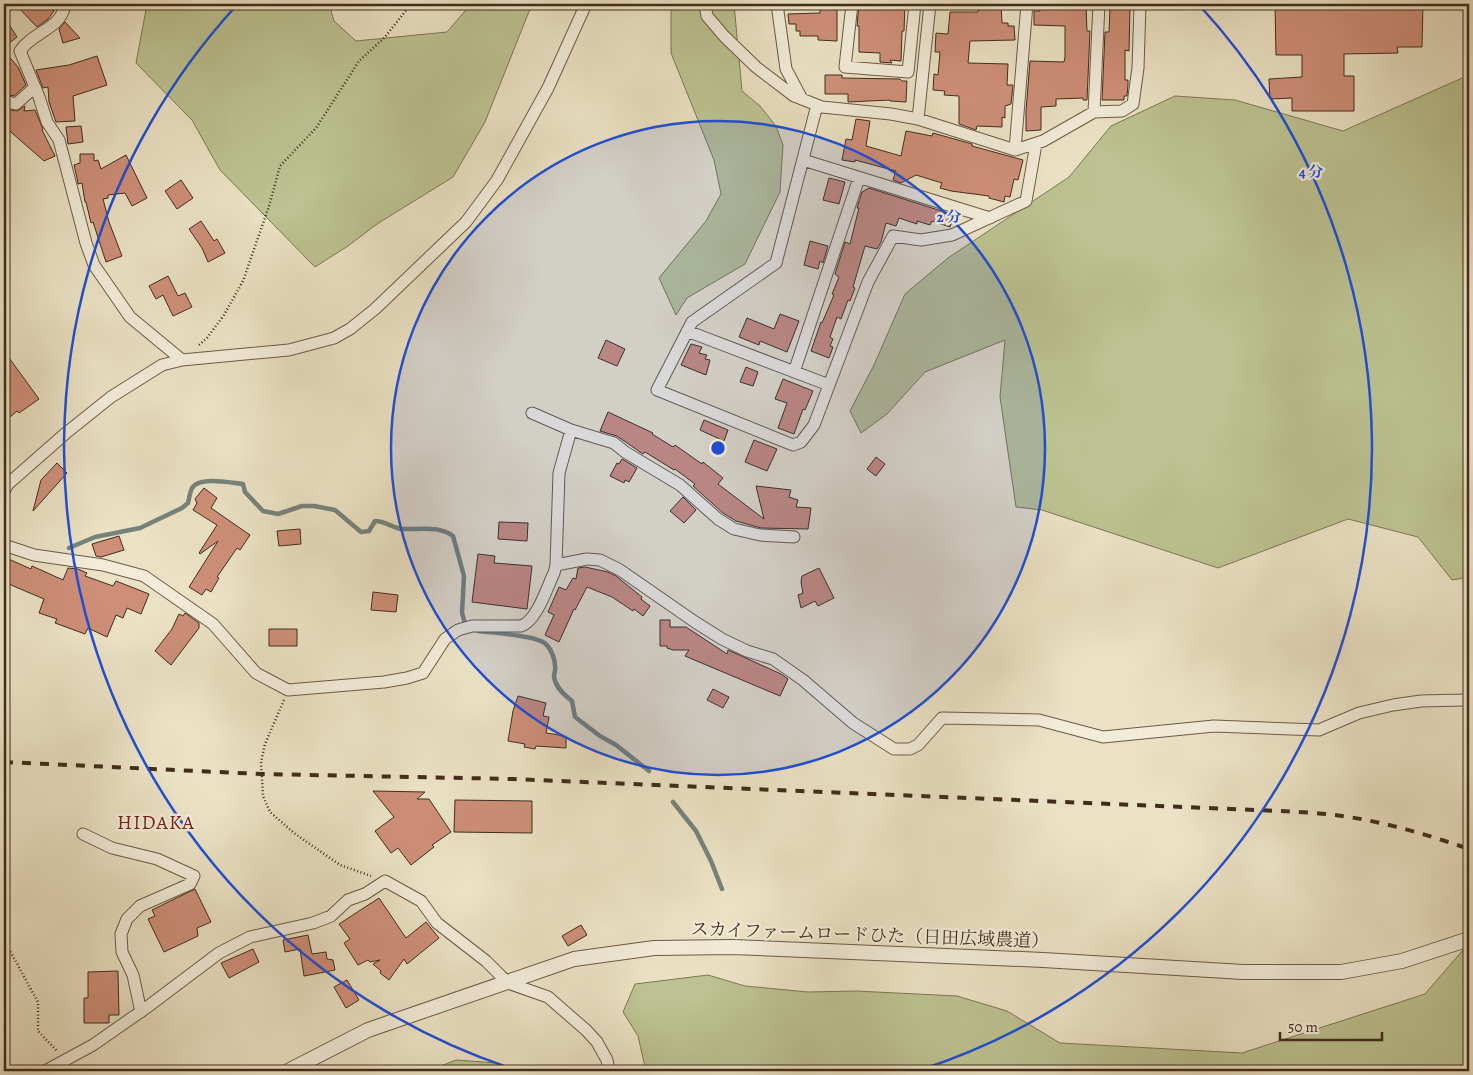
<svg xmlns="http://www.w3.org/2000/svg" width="1473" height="1075" font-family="Alegreya,'Noto Serif JP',serif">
<rect width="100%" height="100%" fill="#ebe2c5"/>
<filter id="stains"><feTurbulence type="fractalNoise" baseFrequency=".004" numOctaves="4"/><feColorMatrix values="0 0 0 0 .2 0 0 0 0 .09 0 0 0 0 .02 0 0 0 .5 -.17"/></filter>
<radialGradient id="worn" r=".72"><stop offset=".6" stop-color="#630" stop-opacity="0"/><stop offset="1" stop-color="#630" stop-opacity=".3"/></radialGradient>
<path fill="#bcc291" stroke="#7e7756" d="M149,4H329L334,21L356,41L447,32L471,4H532L485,122L453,177L377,224L348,246L315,267L220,170L192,120L136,63L146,10Z
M671,4H734L742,91L760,106L776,126L783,145L780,192L745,264L687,298L676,315L659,278L706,221L721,194L714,160L671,53Z
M1469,75V577L1452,580L1418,537L1348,519L1218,568L1042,510L1016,507L1000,397L1005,340L925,372L887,414L861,433L850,411L874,365L905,294L948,258L1069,177L1111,126L1175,96L1235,100L1343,131Z
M1469,943V1071H646L638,1036L623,1012L635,984L708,975L745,986L808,992L856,991L957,996L1007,1011L1060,1043L1242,1053L1425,994Z
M456,1060L496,1063L504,1071H428Z"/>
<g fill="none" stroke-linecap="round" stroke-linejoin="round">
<path stroke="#76837a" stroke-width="4.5" d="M4,538V537
M69,548L95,537L140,528L182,508L188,503C189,499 190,492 192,488C199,476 231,483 243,484L245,492L263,511L278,514L302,506H314L335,510L361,532L369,531L375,521C386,521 392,528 402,529C419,530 438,525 453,536L464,576L462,613L466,627
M478,631C494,633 531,635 543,642C550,646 555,658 555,666C556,669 554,673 554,677C556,688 564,695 572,701L575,717L600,736L616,745L649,771
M673,802L696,831L711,861L722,889"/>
</g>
<path fill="#ce8f79" stroke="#412c1c" d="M15,4H47L54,11L48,19L37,27Z
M820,4L837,5V41L818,40V36H800V31H796V24H789L788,14L820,13Z
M859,4H905L904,31H902L901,61L890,60L892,63L880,62V53L859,52V26H857Z
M978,4H1001L1002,23H1008V26H1014L1015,40L970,41L968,63L1008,64L1007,85H1013L1011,104L1005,106V118L1002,117V127L977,126L976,130L959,124V96L944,95L945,91L933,90L934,74L938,75L940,52H935L936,33L948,34L950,12H978Z
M1039,4H1086L1087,31H1090L1087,100H1083V98L1056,99V106L1041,107V130L1026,131V111L1030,61L1064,62L1065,57V26L1034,25V11H1040Z
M1358,4H1423L1422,47H1397L1398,53L1344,54V76H1354V111H1292V98L1270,99L1269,79L1302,77V55H1276L1275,5Z
M1110,8H1130L1129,51L1125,50V80H1128V85L1127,96H1124V100H1102L1105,32H1109Z
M4,17L17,37L4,47Z
M65,22L80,38L63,43L59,29Z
M4,51L18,67L26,85L14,96L4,94Z
M97,56L107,85L73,96L75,121L56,122L49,102L48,87L43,88L36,70L69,65Z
M825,75H842V78L900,79L902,81H907L906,102L890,101V100L848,102V94H825Z
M25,106L24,111L35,110L43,129L42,130L55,156L44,161L4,126V109L17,111Z
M856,119L870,121L866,146L901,156L906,131L932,136L933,133L972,144V146L1023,160L1018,180L1014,179L1010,197L1005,196L1004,202L989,198V196L951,191L940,188L942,183L916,175L901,183L893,180L896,171L855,160V162L842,160L846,139L852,140Z
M81,126L83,142L68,144L66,127Z
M80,154H94V161L98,160L101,169L126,155L147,198L132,206L125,193L108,195V198L103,199L109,222L122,256L106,262L93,222L91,223L86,202H85L82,183L78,184L77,178L74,165L80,163Z
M829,178L845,182L839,204L823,200Z
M181,180L193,198L177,209L165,191Z
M869,188L954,215L950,227L932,221L930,225L917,221V224L899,218L896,226L886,223L881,242L877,249L865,246L853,287L855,288L850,301L848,300L841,319L837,317L830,337L833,339L830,346L833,347L829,358L811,351L821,322L822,323L834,295L832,294L839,277L835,274L845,242L850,244L859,208H857L862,192Z
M201,221L214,241L217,239L225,253L208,262L202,248L189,229Z
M810,241L828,246L823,263L820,261L818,269L804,265Z
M168,276L178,296L185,293L192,307L173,316L163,295L156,299L149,286Z
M780,314L799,321L787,352L760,341L759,345L739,337L747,318L774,329Z
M606,340L625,349L617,366L598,358Z
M691,344L702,347L699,353L707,355L705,359L710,360L706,375L681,365Z
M4,351L39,399L19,413L17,411L4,422Z
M746,367L758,372L753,386L740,382Z
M783,379L813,391L805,410L803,409L794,434L778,428L787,403L775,399Z
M608,412L653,433L652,434L673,447L675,445L702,464L703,462L723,478L718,484L764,519L756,486L791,490L789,497L798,500L796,507L811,508L808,529L761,528L736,521L723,513L693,486L695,484L675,469L674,470L645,452L643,454L617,436L600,431Z
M704,420L728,430L724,441L700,430Z
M754,440L777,449L767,471L745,462Z
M876,457L885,464L876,476L867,469Z
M622,459L637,468L629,482L625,480L624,483L610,476L617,463L619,464Z
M57,463L67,473L33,511L41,480Z
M204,488L217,498L211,508L250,535L240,550L237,548L217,577L219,578L211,592L206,589L202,595L189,587L218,541L200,554L199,553L217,525L193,510L197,503L195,499Z
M683,497L696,510L684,523L670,511Z
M499,522L528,523L527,541L498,539Z
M300,529L301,544L279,546L277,531Z
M119,536L124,550L101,557L96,556L92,544Z
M478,554L495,556L494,563L532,566L527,609L472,602Z
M4,557L31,569L32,566L63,580L68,568L78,569L87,573L85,576L113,586L116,581L149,594L141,614L127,608L123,618L116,615L107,637L88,628L85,634L55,623L57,619L39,613L44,599L4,582Z
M585,567L608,572L616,576L642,597L641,599L650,606L643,616L634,609L633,611L612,597L587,587L575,610L574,609L559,642L545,635L554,615L548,612L559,587L566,590L573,578L576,579L578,568Z
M819,568L834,598L818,606L815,601L801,608L798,595L803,593L801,582L802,576Z
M373,592L398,595L396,612L371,610Z
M185,613L199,623V628L171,665L155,651L172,629L179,614L183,616Z
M660,620H670V627H686L727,654L728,650L781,674L788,679L780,696L685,656L689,650H673L667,648V646H660Z
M269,629H297V646H269Z
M713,689L729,697L723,708L707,700Z
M518,696L546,703L543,716L549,717L546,733L559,735L566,738V748L536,746L535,749L524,747L525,744L508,741L513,711Z
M373,791L425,792L417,799H429L451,832L432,845L434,847L411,865L398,848L391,853L375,831L394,817Z
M455,800L532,801V833L454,832Z
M195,889L211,922L197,928L198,936L164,952L148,919L155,916L152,910Z
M379,898L406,938L426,922L439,938L407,964L404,959L389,980L380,973L381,971L373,964L380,960L370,962L368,960L358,965L344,943L350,939L339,924Z
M581,925L587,935L568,946L562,936Z
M308,935L312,954L326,952L327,959L333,960L335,970L304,976L300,949L285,952L283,940Z
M253,949L259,962L229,978L221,963Z
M118,971L119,1015H109V1023H84V998H88V972Z
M347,980L359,1000L346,1008L334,987Z"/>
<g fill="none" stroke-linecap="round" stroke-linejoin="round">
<g stroke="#6c5a46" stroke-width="13">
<path id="minor" d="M65,4C62,29 32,32 20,51L39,97L47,122L59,140L86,243L94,265L130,317L182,360
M705,4L707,16L724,36L756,67L794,96L822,107L891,114L918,119L1015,150L1043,141L1094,112L1122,111L1133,104L1138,68L1140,4
M777,4L786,69L802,99
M852,4L845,67L908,72L915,4
M4,101L16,104L35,87
M817,105L776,263L692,322L657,390L793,445L801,442L814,425L868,282L893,236L921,240L952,235L1026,201L1036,144
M1094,112L1099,4
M918,119L930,4
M1015,150L1027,4
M803,160L990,218
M687,331L829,385
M794,372L859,178
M532,413L571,430L614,443L625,452L680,485L718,519L734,529L760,535L794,537
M4,491L8,484L66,433L111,397L162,365L182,360L289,350L334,338L350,329L375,309L466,222L497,180L548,88L586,4
M4,545L34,555L103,565L144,576L213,624L256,673L288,690L384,682L407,678L423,673L445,639L458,630L472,626H521C537,621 547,587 554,573L556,565L559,473L571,430
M556,565L587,559L600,560L620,570L695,622L722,639L747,651L773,659L803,680L853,723L894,749H910L918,745L942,718L1039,720L1103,737L1214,726L1319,730L1359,713L1393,705L1421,701L1463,700L1469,697
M83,834L112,848L157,859L194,876L190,884L140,906L127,919L121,934L122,952L133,975L141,1012
M45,1071L93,1045L146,1008L219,953L250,937L313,923L331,916L348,900L365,894L385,881L421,901L437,923L486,961L508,983L548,997L586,1030L597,1042L607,1060L609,1071"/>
</g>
<g stroke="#6c5a46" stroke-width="16">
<path id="tertiary" d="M288,1071L368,1030L574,959L654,948L733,947L1043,960L1243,972H1341L1402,961L1469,939"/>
</g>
<path stroke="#412c1c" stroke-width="2.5" stroke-dasharray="1 2.5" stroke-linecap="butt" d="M199,345L207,338L224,315L243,281L269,206L280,166L316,128L359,61L385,37L411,4
M284,700L265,744L261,762L263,796L270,812L294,833L340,865L371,876
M4,925L5,942L38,1002V1031L58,1052"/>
<use href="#minor" stroke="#f2ecd9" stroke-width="11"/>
<use href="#tertiary" stroke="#f2ecd9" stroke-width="14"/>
<path stroke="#412c1c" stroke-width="4" stroke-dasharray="9 9" stroke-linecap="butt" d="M4,762L261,774L513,779L1280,811C1300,812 1322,813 1342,816C1386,822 1428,835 1469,849"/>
</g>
<circle cx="718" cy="448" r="327" fill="#1d4ed8" fill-opacity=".12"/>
<g fill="none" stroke="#1d4ed8" stroke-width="2.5">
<circle cx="718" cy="448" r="327"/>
<path d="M516 1070A654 654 0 0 1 236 6M1200 6A654 654 0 0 1 920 1070"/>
</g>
<g text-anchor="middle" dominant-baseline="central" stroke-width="4.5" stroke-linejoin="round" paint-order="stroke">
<g font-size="18" fill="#412c1c" stroke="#f2ecd9">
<text transform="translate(870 935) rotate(2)">スカイファームロードひた（日田広域農道）</text>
</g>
<g font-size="20" letter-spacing="1" fill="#7a1f14" stroke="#f2ecd9">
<text x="156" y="822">HIDAKA</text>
</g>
</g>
<circle cx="718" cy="448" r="8" fill="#1d4ed8" stroke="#f2ecd9" stroke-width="2.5"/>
<g font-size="15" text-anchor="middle" font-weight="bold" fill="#1d4ed8" stroke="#f2ecd9" stroke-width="4.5" stroke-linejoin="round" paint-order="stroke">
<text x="1311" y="177">4 分</text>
<text x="949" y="222">2 分</text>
</g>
<rect width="1473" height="1075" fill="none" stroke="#ebe2c5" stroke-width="20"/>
<rect x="5" y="5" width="1463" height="1065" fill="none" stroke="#412c1c" stroke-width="2.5"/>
<rect x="10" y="10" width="1453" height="1055" fill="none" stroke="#412c1c"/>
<path d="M1280 1032v8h102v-8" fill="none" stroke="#412c1c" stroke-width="2.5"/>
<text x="1288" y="1032" font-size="15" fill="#412c1c" stroke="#f2ecd9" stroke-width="4" paint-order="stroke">50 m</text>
<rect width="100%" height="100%" filter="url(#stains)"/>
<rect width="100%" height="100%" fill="url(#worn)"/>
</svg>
